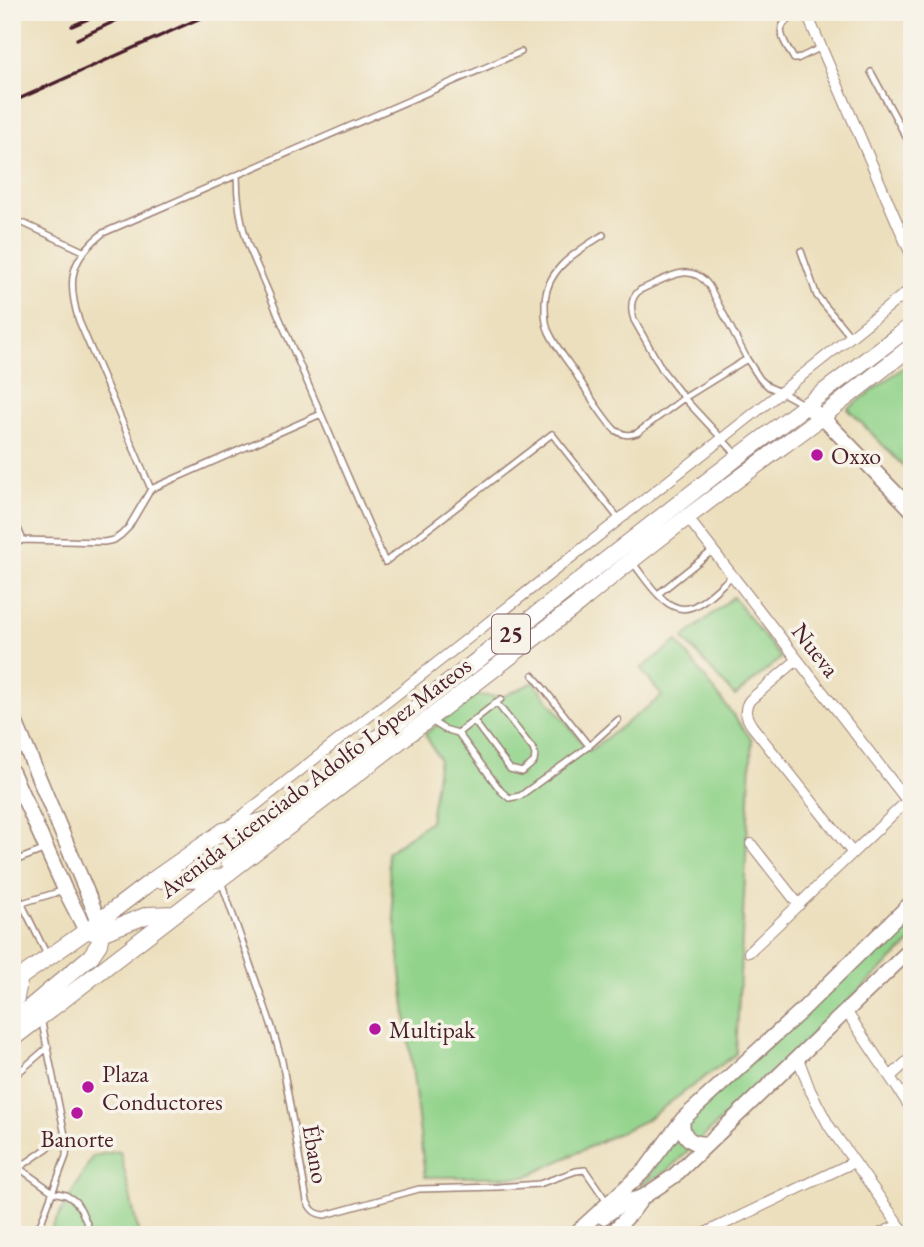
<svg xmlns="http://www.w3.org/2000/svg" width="924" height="1247" font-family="'EB Garamond',serif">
<rect width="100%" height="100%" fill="#f7f3e8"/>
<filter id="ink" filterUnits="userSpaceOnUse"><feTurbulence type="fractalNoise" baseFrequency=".0143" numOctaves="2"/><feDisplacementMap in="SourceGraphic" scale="14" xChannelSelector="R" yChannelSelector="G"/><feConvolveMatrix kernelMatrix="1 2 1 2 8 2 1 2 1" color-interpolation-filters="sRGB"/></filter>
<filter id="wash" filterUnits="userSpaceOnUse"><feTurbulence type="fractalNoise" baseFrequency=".00686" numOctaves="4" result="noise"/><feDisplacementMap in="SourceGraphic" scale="28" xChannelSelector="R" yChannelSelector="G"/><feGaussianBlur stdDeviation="1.57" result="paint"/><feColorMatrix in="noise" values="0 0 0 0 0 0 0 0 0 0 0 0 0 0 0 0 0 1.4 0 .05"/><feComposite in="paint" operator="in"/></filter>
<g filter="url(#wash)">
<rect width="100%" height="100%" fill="#ecdfbd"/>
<path fill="#91d38a" stroke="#6e795a" stroke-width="2" d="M912,361V475L848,409Z
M733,597L781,658L735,696L683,638Z
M677,641L752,740L736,1054L646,1120L526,1177H425L387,853L430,821L439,759L425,734L476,695L502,697L534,682L589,751L662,696L641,669Z
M912,911V941L669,1169L638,1188L652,1172L678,1131Z
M120,1151L139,1235H45L49,1233L93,1156Z"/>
</g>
<g filter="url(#ink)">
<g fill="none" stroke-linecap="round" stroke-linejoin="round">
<g stroke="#9b7f74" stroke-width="8">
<path id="lane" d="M798,12C771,27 782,37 794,59H797L820,48
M871,72L912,148
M237,175C237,200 240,221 248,245L321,414
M912,175V190
M12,220L23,223L83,251
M603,235C576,252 544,270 545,306C545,315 545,324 549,332C555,345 564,357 572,368C586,389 598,412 615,430C623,435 628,436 637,433L684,398L747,359
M801,251L817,296L851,337
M736,454L684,398L663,371L634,320C630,308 630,298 640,290C664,280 690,259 709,286L747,359L760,379L769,387L781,392L803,404
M151,489L79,321C67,282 69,260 103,233L521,52
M12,515L23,540
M12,545L23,540L104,542L114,540L121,535L128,528L151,489L321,414L385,562L552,434L619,519
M633,563C646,579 667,617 692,607C707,601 720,586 732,576
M658,594L712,551
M533,675L589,746L618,720
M431,721L444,729L458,733L501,791L509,798L520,796L589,746
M474,721L510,769L522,772L534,762L535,755L533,749L496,702
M458,733L501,699
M12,862L46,849
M221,881L271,1024L282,1061L307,1201C311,1210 315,1214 325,1215L419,1189L498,1187L539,1184L576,1171L585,1170L607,1202
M12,884L48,957
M12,906L65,890
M12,961L19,974
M12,1078L48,1047
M12,1163L53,1192L66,1195L75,1201L81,1210L92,1235
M19,1168L66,1135
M30,1235L41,1223L66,1156L67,1145L41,1018"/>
</g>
<g stroke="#9b7f74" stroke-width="12">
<path id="street" d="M806,12L912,257
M687,517L912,807
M797,660L750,700C743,709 746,717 752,726L852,852
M228,827L723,438L912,288
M751,844L799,905
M749,952L907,801
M846,1011L912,1110
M798,1058L810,1090L829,1126L899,1225L908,1235
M890,1077L912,1057
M701,1235L854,1162
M877,1235L899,1225"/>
</g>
<g stroke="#9b7f74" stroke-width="17">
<path id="secondary" d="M805,406L822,417L912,510
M12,714L99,921
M12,772L65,890L86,931
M683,1119C680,1135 691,1146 708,1143
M603,1217L623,1203L643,1197L674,1176L912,948
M612,1233L631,1213L643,1197
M574,1235L646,1169L683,1119L799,1013L912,902"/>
</g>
<g stroke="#9b7f74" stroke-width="18">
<path id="primary" d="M228,860L274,819
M153,880L220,878
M92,932L101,933L148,915L174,914
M12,983L86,931L153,880L223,831L275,818L738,457L912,325
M12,1005L16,998L20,976
M12,1031L28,1009L91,956L99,944L101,933L99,921
M12,1039L577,605C654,540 737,480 819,419C850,395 881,370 912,346"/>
</g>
<use href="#lane" stroke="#fff" stroke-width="5"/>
<use href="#street" stroke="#fff" stroke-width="10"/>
<use href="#secondary" stroke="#fff" stroke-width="14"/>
<use href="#primary" stroke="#fff" stroke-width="16"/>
<path stroke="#4a1f2b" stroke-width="3.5" d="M72,26L104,12
M77,39L134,12
M12,102L214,12"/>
</g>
</g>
<g fill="#b5179e" stroke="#f7f3e8" stroke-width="2.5">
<circle cx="817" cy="455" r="7"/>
<circle cx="375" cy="1029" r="7"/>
<circle cx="88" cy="1087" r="7"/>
<circle cx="77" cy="1113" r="7"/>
</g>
<g text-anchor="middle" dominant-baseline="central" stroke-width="7" stroke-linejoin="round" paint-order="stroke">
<rect fill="#f7f3e8" stroke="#7e5f64" stroke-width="2" x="492" y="614.5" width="38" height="39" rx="5"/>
<g font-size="23" font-weight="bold" fill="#4a1f2b">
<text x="511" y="634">25</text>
</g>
<g font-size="24" fill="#4a1f2b" stroke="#f7f3e8" text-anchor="start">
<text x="831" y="455">Oxxo</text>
<text x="389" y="1029">Multipak</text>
<text x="102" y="1073">Plaza<tspan x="102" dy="28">Conductores</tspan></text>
<text x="77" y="1138" text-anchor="middle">Banorte</text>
</g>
<g font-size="24" fill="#4a1f2b" stroke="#f7f3e8">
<text transform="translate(816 650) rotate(52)">Nueva</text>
<text transform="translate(315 777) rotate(-37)">Avenida Licenciado Adolfo López Mateos</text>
<text transform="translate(316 1154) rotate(80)">Ébano</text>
</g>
</g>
<rect width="924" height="1247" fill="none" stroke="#f7f3e8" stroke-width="42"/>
</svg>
